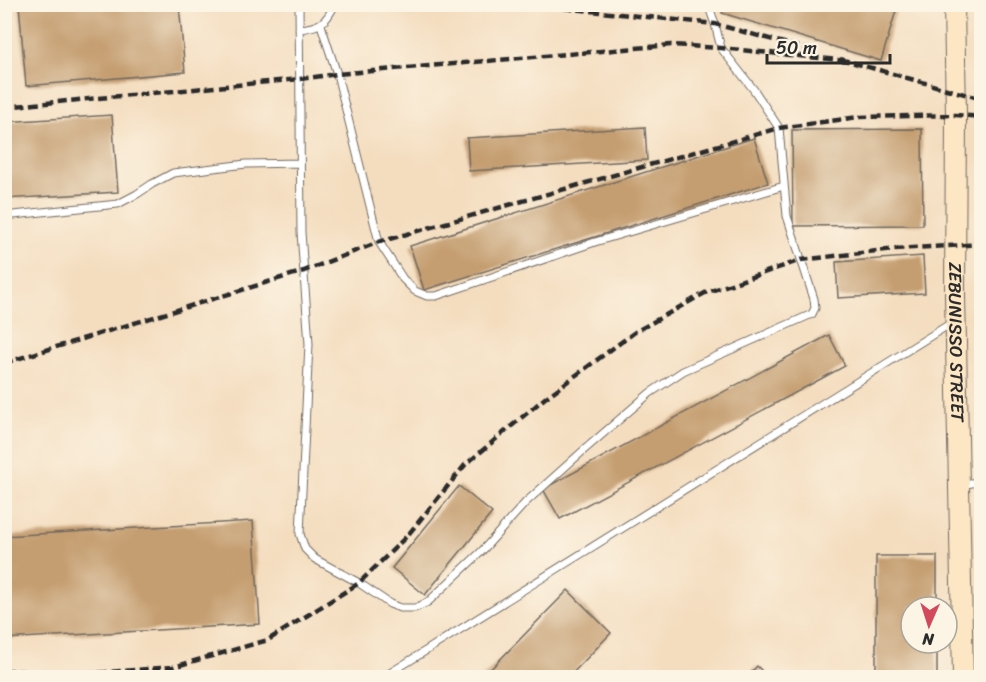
<svg xmlns="http://www.w3.org/2000/svg" width="986" height="682" font-family="Sriracha,sans-serif">
<rect width="100%" height="100%" fill="#fcf5e5"/>
<filter id="ink" filterUnits="userSpaceOnUse"><feTurbulence type="fractalNoise" baseFrequency=".0167" numOctaves="2"/><feDisplacementMap in="SourceGraphic" scale="12" xChannelSelector="R" yChannelSelector="G"/><feConvolveMatrix kernelMatrix="1 2 1 2 8 2 1 2 1" color-interpolation-filters="sRGB"/></filter>
<filter id="wash" filterUnits="userSpaceOnUse"><feTurbulence type="fractalNoise" baseFrequency=".008" numOctaves="4" result="noise"/><feDisplacementMap in="SourceGraphic" scale="24" xChannelSelector="R" yChannelSelector="G"/><feGaussianBlur stdDeviation="1.35" result="paint"/><feColorMatrix in="noise" values="0 0 0 0 0 0 0 0 0 0 0 0 0 0 0 0 0 1.4 0 .05"/><feComposite in="paint" operator="in"/></filter>
<g filter="url(#wash)">
<rect width="100%" height="100%" fill="#f4ddbf"/>
<g id="blocks">
<path fill="#c49d70" d="M19,4H179L185,72L26,86Z
M724,4H898L881,61L722,13Z
M112,115L118,192L4,199V122Z
M645,127L647,160L469,171L467,138Z
M922,129L923,225L793,226L792,130Z
M754,138L768,183L424,290L410,246Z
M923,256L925,293L838,298L836,262Z
M829,335L845,366L560,519L543,489Z
M459,486L492,513L425,595L392,568Z
M253,521L260,624L4,639V536Z
M876,556H937V607H911V643H937V678H876Z
M568,590L611,633L568,678H482Z
M757,666L769,678H746Z"/>
</g>
</g>
<g filter="url(#ink)">
<use href="#blocks" fill-opacity="0" stroke="#71695f" stroke-width="1.5"/>
<g fill="none" stroke-linecap="round" stroke-linejoin="round">
<g stroke="#71695f" stroke-width="9">
<path id="lane" d="M299,4L301,232L309,344L300,534L305,549L315,559L359,583L390,604L400,608H415L428,602L482,551L526,502L584,450L650,393L683,371L812,314L815,308L814,299L787,216L779,128L754,90L721,48L715,24L708,4
M321,25L337,74L379,242L403,279L415,291L427,296H436L595,242L784,186
M299,29C320,27 326,23 335,4
M4,216L118,204L137,194L152,184L173,173L246,164L300,163
M961,485L982,481
M382,678L953,322"/>
</g>
<g stroke="#71695f" stroke-width="22">
<g id="secondary">
<path id="s1" d="M954,4L956,115L955,295L963,678"/>
</g>
</g>
<use href="#lane" stroke="#fff" stroke-width="7"/>
<use href="#secondary" stroke="#fce6c4" stroke-width="20"/>
<path stroke="#2b2b2b" stroke-width="4.5" stroke-dasharray="9 4.5" stroke-linecap="butt" d="M524,4L715,24L817,52
M840,59L982,99
M4,107L300,79L337,74L671,45L721,48L848,61
M4,363L304,271L379,242L779,128L859,117L956,115L982,117
M4,670L82,674L173,667L268,640L359,583L407,536L465,465L545,398L635,332L705,293L801,260L894,249L982,244"/>
</g>
</g>
<g text-anchor="middle" dominant-baseline="central" stroke-width="5" stroke-linejoin="round" paint-order="stroke">
<g font-size="18" fill="#2b2b2b" stroke="#fcf5e5">
<text stroke="none"><textPath href="#s1" startOffset="338">ZEBUNISSO STREET</textPath></text>
</g>
</g>
<rect width="986" height="682" fill="none" stroke="#fcf5e5" stroke-width="24"/>
<g transform="translate(929 625) rotate(183)"><circle r="28" fill="#fcf5e5" stroke="#a8a49b" stroke-width="1.5"/>
<path d="M0-4.5L10 22L0 15L-10 22Z" fill="#d1495b"/>
<text y="-9" font-size="16" font-weight="bold" text-anchor="middle" fill="#2b2b2b">N</text>
</g>
<path d="M767 54v9h123v-9" fill="none" stroke="#2b2b2b" stroke-width="3"/>
<text x="776" y="54" font-size="18" fill="#2b2b2b" stroke="#fcf5e5" stroke-width="4.5" paint-order="stroke">50 m</text>
</svg>
